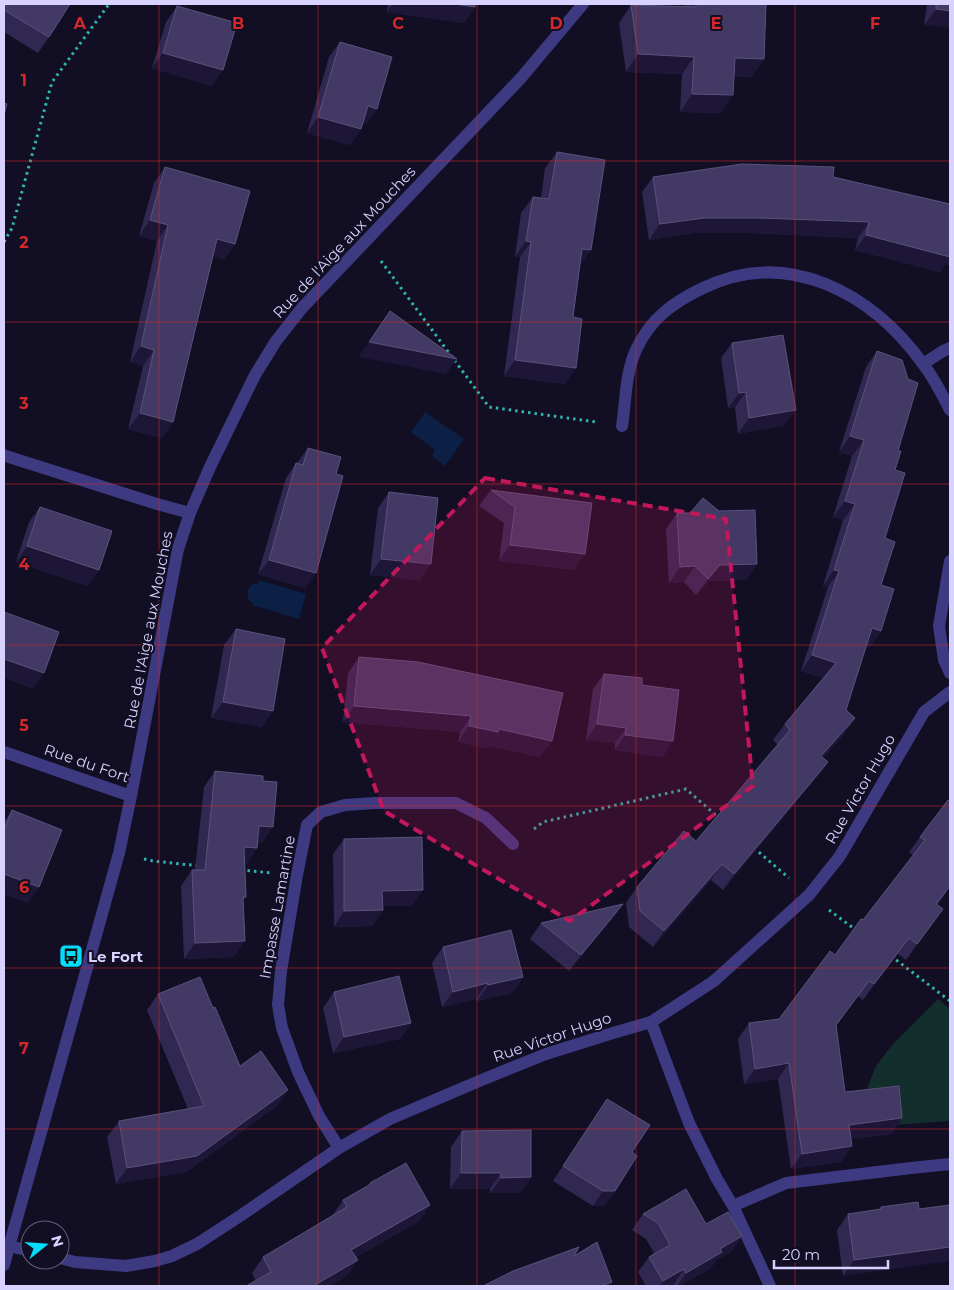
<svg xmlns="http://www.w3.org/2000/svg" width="954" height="1290" font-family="Montserrat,sans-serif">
<rect width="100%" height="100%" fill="#120e24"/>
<path fill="#122e2d" d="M938,999L950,1009V1121L895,1125L862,1101L876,1066L893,1044Z"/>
<path fill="#0c2045" d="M425,412L464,439L445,466L432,456L435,450L411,432Z
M259,580L306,594L299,619L252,605L253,603C247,600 247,595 248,589L253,584H258Z"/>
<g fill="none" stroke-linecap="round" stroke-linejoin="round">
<path stroke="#30b4ae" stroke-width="3" stroke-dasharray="2.5 4" stroke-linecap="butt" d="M4,242L12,228L52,82L109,4
M381,261L489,407L596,422
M534,829L543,822L686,789L719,818
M754,848L789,878
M144,859L153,861L200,866
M241,870L272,873
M829,910L856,930
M891,956L950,1001"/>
<path stroke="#3e3a82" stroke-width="12" d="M923,364L943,351L950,348
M622,426C626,401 625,372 637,348C651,318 674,302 703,288C788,247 872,293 923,364C934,378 942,394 950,410
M4,455L9,457L157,504L190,513
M950,561L939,626L944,660L950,673
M4,752L90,782L131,796
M651,1022L689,1123L717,1179L733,1206L770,1286
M339,1148L319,1116L298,1072L282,1028L278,1005L281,971L297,875L307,825L321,812L345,805L375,803H456L486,818L513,844
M733,1206L786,1183L911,1168L950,1164
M9,1246L30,1251
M60,1258L75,1262L126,1266L155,1261L172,1256L197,1244L240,1216L339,1148L390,1119L484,1079L546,1054L613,1033L651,1022L714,981L809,895L840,856L924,712L950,692
M4,1265L119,853L131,796L178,549L190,513L210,467L255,375L276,341L302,308L521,78L583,4"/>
</g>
<path fill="#312851" d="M4,4L49,37L38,53L4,32Z
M388,4H475V7L464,23L387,12Z
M684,4H766L764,59L751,77L734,76L721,113L680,112L682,74L626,72L619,23L631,5L684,7Z
M927,4H950L924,25Z
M177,6L212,86L152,68L166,22Z
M340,42L377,109L366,124L362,123L361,129L350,145L307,133L329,57Z
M557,152L591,250L580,265L573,317L576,368L564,384L504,376L520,257H515L521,213L533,197L541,198L545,168Z
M165,167L235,244L224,259L213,256L173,422L162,438L128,429L143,366L130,362L157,241L139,236L154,183Z
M653,177H833L950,204V265L945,264L940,272L855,250L858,238L749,233H693L649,240L642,192Z
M732,343L785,425L738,434L735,407L728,408L721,358Z
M877,351L898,451L885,538L881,585V631L870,647L866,646L846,710L855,718L844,734L823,758L828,762L816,778L723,890L711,880L653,947L629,927L626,903L637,887L696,841L778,745L773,740L785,724L823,678L801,671L828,587L823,586L843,520L833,517L852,456L839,452L866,367Z
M308,448L336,474L316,573L305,588L258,574L286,478L296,463H297Z
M491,490L592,503L574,570L499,561L504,523L479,506Z
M389,492L420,580L370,575L378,508Z
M40,507L99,570L88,586L16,562L29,522Z
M677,513L757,564L746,580L709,581L696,595L684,582L669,583L666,529Z
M236,629L262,727L211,718L224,645Z
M359,657L418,662L540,757L489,746L487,748L458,742L460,732L343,722L348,673Z
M604,674L642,685L663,757L615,750V743L586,740L593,689Z
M215,771L262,843H258L257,848L246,864H245L246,897L243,900L234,957L184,959L181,886L192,870H195L204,787Z
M950,802V887L937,905L932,925L906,960L898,954L863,1000L858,996L836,1026L845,1092L892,1134L851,1139L841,1162L791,1169L778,1079L744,1084L738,1039L749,1023L779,1019L835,955L863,920L913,855L909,852L920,837Z
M12,810L28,903L4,894V822Z
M344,839L412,906H382L383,910L372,926L334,927L333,854Z
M623,904L612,919L569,971L530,939L541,923Z
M443,947L523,977L512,993L477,1001L476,999L442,1007L432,963Z
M334,992L411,1023L400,1039L333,1053L323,1008Z
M158,994L213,1008L240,1066L277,1106L186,1172L116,1184L107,1137L119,1121L188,1109L147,1010Z
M607,1099L632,1152L615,1191L604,1206H593L553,1181Z
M462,1131L531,1177L520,1193H490V1189H450L451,1147Z
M370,1183L430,1205L419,1221L356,1257L347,1276L256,1281L252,1273L263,1257L332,1216L343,1200L367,1186Z
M881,1207L919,1209L843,1276L837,1230L848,1214L879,1210Z
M643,1214L706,1224L742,1236L731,1252L716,1260L711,1268L679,1286H674L673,1285L671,1286H646L638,1272L649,1257L654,1253L646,1239L632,1230Z"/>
<path fill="#1d1637" d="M392,4H455L475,7L464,23L387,12Z
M936,9L950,11V28L924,25Z
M163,53L223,70L212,86L152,68Z
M638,54L694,57L682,74L626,72Z
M735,58L764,59L751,77L722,76Z
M692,94L733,95L721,113L680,112Z
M368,106L377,109L366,124L357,122Z
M318,117L361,129L350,145L307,133Z
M704,218H760L869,222L858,238L749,233H693L649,240L660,224Z
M150,220L168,225L157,241L139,236Z
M866,235L950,252V265L945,264L940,272L855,250Z
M217,239L235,244L224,259L206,255Z
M526,241L531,242L520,257H515Z
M582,249L591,250L579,266Z
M369,342L457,359L446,374L358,357Z
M141,346L154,350L143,366L130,362Z
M515,360L576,368L564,384L504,376Z
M746,392L735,407L728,408L739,393Z
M796,410L785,425L738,434L749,418Z
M140,413L173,422L162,438L128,429Z
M850,436L864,440L852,456L839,452Z
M845,501L855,504L843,520L833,517Z
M510,545L585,554L574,570L499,561Z
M27,546L99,570L88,586L16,562Z
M381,559L431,564L420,580L370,575Z
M269,560L316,573L305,588L258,574Z
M757,564L746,580L709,581L696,595L708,579L720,565Z
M695,566L684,582L669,583L680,567Z
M834,570L839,571L828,587L823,586Z
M872,628L881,631L870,647L861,644Z
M812,655L836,663L824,679L801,671Z
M4,659L44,673L33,689L4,678Z
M223,702L273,711L262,727L211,718Z
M354,706L471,716L460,732L343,722Z
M855,718L844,734L810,772L821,756Z
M597,724L626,728L615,743L586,740Z
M469,726L499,729L552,741L540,757L489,746L487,748L458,742Z
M625,735L673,741L663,757L615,750Z
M828,762L816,778L723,890L734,874Z
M259,826L273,827L262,843L248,842Z
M244,847L257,848L246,864L233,863Z
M722,864L711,880L653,947L664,931Z
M4,874L39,887L28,903L4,894Z
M423,890L412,906H371L382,891Z
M623,904L612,919L569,971L581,955Z
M943,909L932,925L906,960L917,944Z
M383,910L372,926L334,927L344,911Z
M909,938L898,954L863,1000L874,984Z
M245,941L234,957L184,959L195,943Z
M523,977L512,993L477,1001L488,985Z
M487,983L476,999L442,1007L453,992Z
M411,1023L400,1039L333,1053L344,1037Z
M789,1063L778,1079L744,1084L755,1069Z
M288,1090L277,1106L186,1172L116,1184L127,1168Z
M902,1118L892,1134L838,1141L849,1125Z
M852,1146L841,1162L791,1169L802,1154Z
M461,1173H501L490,1189H450Z
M531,1177L520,1193H490L501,1178Z
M603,1191H615L604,1206H593Z
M430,1205L419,1221L340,1266L351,1250Z
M742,1236L731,1252L716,1260L711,1268L679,1286H677L686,1273L720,1249Z
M950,1247V1261L843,1276L854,1260Z
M358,1260L347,1276L330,1286H313Z
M684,1269L673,1285L671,1286H660L663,1281Z
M612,1282L610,1286H601Z"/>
<path fill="#423a64" stroke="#5a527c" d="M4,4H70L49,37L4,10Z
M455,4H475V7Z
M696,4H766L764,59L735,58L733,95L692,94L694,57L638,54L631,5L696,7Z
M936,4H950V11L936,9Z
M177,6L237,23L223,70L163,53Z
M340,42L392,57L377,109L368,106L361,129L318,117Z
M4,103L7,104L4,115Z
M557,152L605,160L591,250L582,249L573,317L582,319L576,368L515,360L531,242L526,241L533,197L549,199Z
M742,164L834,167L833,177L950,204V257L866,235L869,222L760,218H704L660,224L653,177Z
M165,167L250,191L235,244L217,239L173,422L140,413L154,350L141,346L168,225L150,220Z
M390,311L457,359L369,342Z
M783,335L796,410L749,418L746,392L739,393L732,343Z
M877,351L902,360L908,379L918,383L898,451H901L895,470L905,473L885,538L895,542L881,585L894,589L881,631L872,628L846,710L855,718L821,756L828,762L734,874L722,864L664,931L640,911L637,887L684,831L696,841L790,730L785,724L836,663L812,655L839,571L834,570L855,504L845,501L864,440L850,436Z
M308,448L341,457L336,474L343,476L316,573L269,560L296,463L303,465Z
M491,490L592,503L585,554L510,545L515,507Z
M389,492L438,498L431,564L381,559Z
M703,498L719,511L755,510L757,564L720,565L708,579L695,566L680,567L677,513H690Z
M40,507L112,531L99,570L27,546Z
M4,612L59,632L44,673L4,659Z
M236,629L285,639L273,711L223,702Z
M359,657L418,662L563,693L552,741L499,729L498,732L469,726L471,716L354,706Z
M604,674L642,678V685L679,690L673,741L625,735L626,728L597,724Z
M215,771L263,776V781L277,782L273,827L259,826L257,848L244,847L246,897H243L245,941L195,943L192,870H205Z
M948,800L950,802V886L936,904L943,909L917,944L909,938L874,984L869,981L836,1025L845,1092L899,1086L902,1118L849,1125L852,1146L802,1154L789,1063L755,1069L749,1023L779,1019L830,951L835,955L861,919L863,920L925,840L920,837Z
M12,810L62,830L39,887L4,874V830Z
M422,837L423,890L382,891L383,910L344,911V839Z
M623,904L581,955L541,923Z
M511,930L523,977L488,985L487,983L453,992L443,947Z
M399,976L411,1023L344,1037L334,992Z
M200,977L213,1008L215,1007L240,1066L261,1051L288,1090L197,1156L127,1168L119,1121L204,1106L158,994Z
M607,1099L650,1125L632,1152L637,1156L615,1191H603L563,1166Z
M531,1130V1177L501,1178V1173H461L462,1131Z
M406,1163L430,1205L351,1250L358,1260L313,1286H246L271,1272L263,1257L347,1207L343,1200L371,1184L370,1183Z
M686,1189L706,1224L728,1212L742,1236L720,1249L722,1252L686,1273L684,1269L663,1281L649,1257L670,1245L658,1223L643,1214Z
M918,1202L919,1209L950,1205V1247L854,1260L848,1214L881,1209V1207Z
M597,1242L612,1282L601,1286H483L513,1271L579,1247L574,1256Z"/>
<path fill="#c2185b" fill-opacity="0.2" stroke="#c2185b" stroke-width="4" stroke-dasharray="10 6" stroke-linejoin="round" d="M485,478L726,519L753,786L570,921L384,811L322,648Z"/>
<path fill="none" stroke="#d62828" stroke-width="1" stroke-opacity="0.55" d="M159,4V1286M318,4V1286M477,4V1286M636,4V1286M795,4V1286M4,161H950M4,322H950M4,484H950M4,645H950M4,806H950M4,968H950M4,1129H950"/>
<defs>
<g id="bus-square" transform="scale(1.25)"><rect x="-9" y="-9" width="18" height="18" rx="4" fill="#03ddf9" stroke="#120e24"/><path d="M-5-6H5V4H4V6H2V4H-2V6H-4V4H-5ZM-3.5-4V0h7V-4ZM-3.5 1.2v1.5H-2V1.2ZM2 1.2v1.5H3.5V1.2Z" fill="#111"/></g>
</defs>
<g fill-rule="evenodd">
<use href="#bus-square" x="71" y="956"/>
</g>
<g text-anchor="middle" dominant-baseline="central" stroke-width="4" stroke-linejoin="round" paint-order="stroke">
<g font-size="15" fill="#d7d2fe" stroke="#120e24">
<text transform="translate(344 242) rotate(-47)">Rue de l'Aige aux Mouches</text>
<text transform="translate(148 630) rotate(-79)">Rue de l'Aige aux Mouches</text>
<text transform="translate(87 763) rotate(19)">Rue du Fort</text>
<text transform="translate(860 789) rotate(-60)">Rue Victor Hugo</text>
<text transform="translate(277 907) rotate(-80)">Impasse Lamartine</text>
<text transform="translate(552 1037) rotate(-19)">Rue Victor Hugo</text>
</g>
<g font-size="15" font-weight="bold" fill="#d7d2fe" stroke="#120e24" text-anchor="start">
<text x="88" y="956">Le Fort</text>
</g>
</g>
<g font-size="16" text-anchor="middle" font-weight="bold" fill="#d62828" stroke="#120e24" stroke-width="4" stroke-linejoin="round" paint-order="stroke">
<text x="80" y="29">A</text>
<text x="238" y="29">B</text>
<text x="398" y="29">C</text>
<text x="556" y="29">D</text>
<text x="716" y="29">E</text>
<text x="875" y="29">F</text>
<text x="24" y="86">1</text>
<text x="24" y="248">2</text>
<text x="24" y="409">3</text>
<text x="24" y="570">4</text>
<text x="24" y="731">5</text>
<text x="24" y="893">6</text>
<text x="24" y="1054">7</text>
</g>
<rect width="954" height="1290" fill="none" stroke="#d7d2fe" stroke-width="10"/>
<g transform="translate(45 1245) rotate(73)"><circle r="24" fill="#120e24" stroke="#615c7b"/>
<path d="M0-4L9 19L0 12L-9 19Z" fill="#03ddf9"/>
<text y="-8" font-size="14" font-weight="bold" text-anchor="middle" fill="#d7d2fe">N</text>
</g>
<path d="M774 1260v8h114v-8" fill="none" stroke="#d7d2fe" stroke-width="2.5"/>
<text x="782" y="1260" font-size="15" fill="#d7d2fe" stroke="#120e24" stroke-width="4" paint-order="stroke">20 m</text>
</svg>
